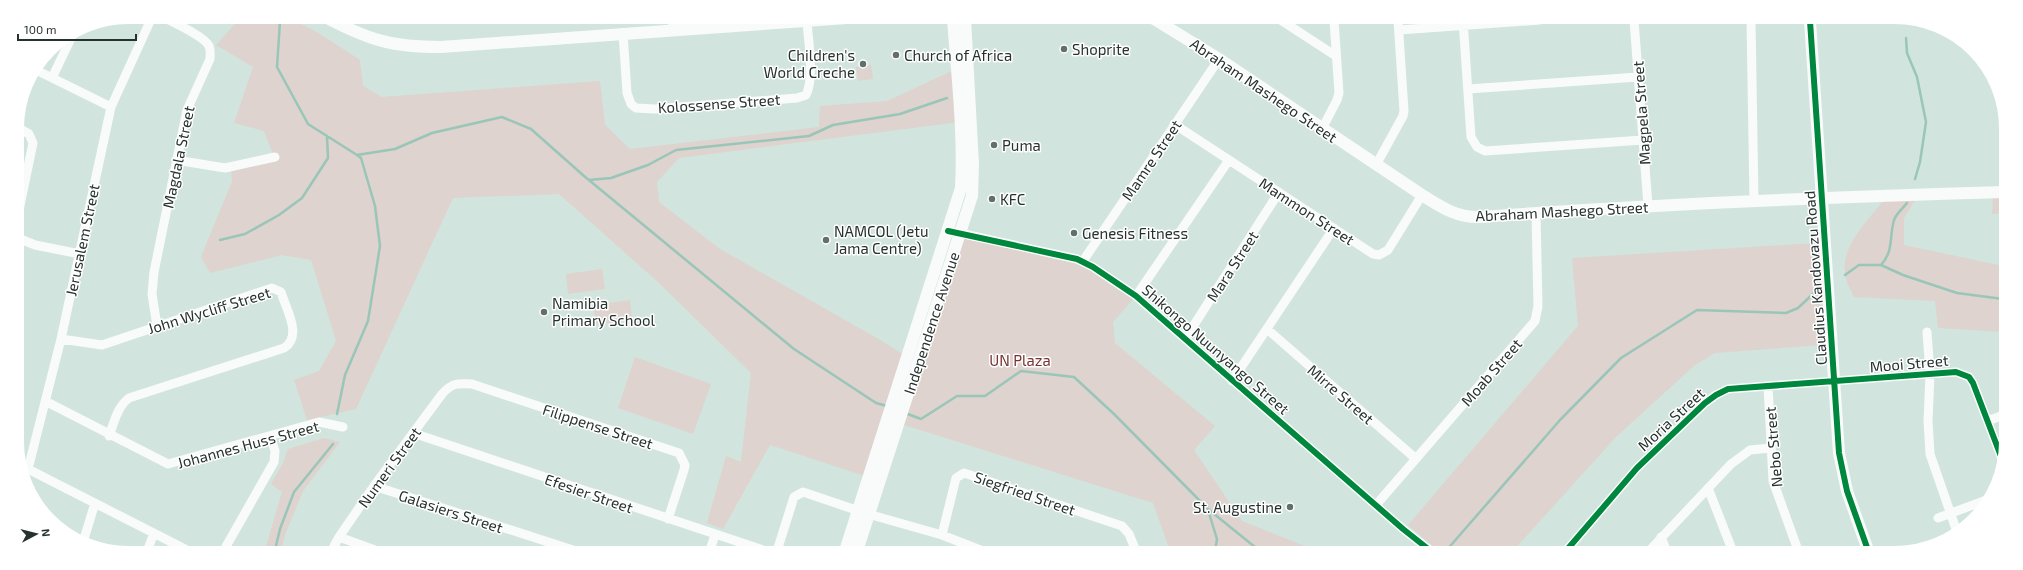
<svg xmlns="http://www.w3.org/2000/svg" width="2023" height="570" font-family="'Exo 2',sans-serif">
<rect width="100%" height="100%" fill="#d2e4de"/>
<path fill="#ded3ce" d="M241,17H288L320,34L360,60L363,86L382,97L600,81L605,125L630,149L819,127L820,106L887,101L956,69L960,122L679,158L657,182L659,202L720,249L882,341L907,357L868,477L770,445L723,529L707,523L726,456L741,462L751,373L659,283L559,194L453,198L356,409L307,420L294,380L319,371L336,341L311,260L282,255L210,273L201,257L232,181L231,168L274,157L264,131L234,123L253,67L216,45Z
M871,65L873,79L858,81L856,67Z
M2003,197V213L1992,214L1993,198Z
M1884,200H1915L1904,218V245L2003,266V332L1938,328L1935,301L1854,297C1851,290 1846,282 1845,274C1841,246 1868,220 1884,200Z
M960,234L1077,259L1136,296L1113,322L1115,343L1215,426L1194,450L1242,521L1320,552L1170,551L1153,503L898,423Z
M1817,243L1822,345L1715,353L1695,365L1616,437L1512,552H1440L1408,525L1578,326L1572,258Z
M602,269L605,289L568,294L566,274Z
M630,300L632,320L596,325L593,305Z
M635,357L711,384L693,434L618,408Z
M324,438L340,442L303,491L285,535L281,550H265L282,492L271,484L283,463L288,449Z"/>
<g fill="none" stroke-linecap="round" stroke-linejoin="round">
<path stroke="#99c6b8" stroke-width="2.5" d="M280,21L277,67L308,124L357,155L395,149L432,133L502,117L531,129L584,176L794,349L876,403L887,406
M1906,38L1907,53L1917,77L1926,122L1920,162L1915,179
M589,180L611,178L648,165L676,150L809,136L833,125L900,114L947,98
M220,240L245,234L279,215L302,198L328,158L327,136
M1881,265C1894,251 1889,237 1894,220C1896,214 1903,208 1907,203
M1845,275L1859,265H1881L1903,275L1957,293L2003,299
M905,413L921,419L957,396H985L1021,371L1074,377L1114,414L1208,509L1261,552
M337,414L345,375L368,321L380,246L375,206L361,158L357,155
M1208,510L1217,539L1215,551
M275,550L280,529L294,492L333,444
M1445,552L1560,420L1621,358L1697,310L1786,313L1798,308L1815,292"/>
<path stroke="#f8fbfa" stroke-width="9" d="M673,18V29
M1279,19L1336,56
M1463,20L1471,137L1477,147L1485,151L1643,140
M1634,20L1648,206
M1751,20L1754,201
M1399,30L1540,20
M623,33L627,93L631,104L636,108L654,109L797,98L806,95C815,78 808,40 807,21
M36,70L111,107
M52,78L73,34
M1468,89L1638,77
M1174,124L1373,254L1379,255L1388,250L1422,195
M17,127L29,134L33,143L18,215
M1322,129L1337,100L1339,93L1334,20
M176,160L225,168L275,157
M1376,165L1403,116L1404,111L1398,20
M955,232L1077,259L1093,267L1136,296L1403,529L1432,552
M18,238L35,245L80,254
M1083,261L1219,59
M1136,296L1229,160
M157,326L152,294L154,272L187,110L210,59C210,54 211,50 209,46C204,36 174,23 163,17
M1267,329L1415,458
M1927,332L1930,374L1928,421L1930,454L1957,532
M61,339L102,345L272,288L281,292C286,309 303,336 284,348L129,398C117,407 114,423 109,436
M1185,339L1279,192
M1232,381L1334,228
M1768,386L1773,481L1799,553
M47,402L168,464L319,422L343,427
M1988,421L2003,415
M413,433L766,551
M20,465L185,549
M28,469L61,339L111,107L152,17
M374,486L573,550
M1708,488L1733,552
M1376,505L1535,321L1538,306L1536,213
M1938,518L1989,499
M942,535L956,478L964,473L1122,526L1129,534L1136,551
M339,537L375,550
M1661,537L1667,552
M84,539L95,503
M148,549L154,533
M224,550L274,462L275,451L270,436
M332,550L339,537L374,486L442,394C452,383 457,383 472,384L679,453L685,465L684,470L668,519
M710,550L715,535
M777,551L794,497L803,492L868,514L942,535L983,551
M1565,552L1637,468L1705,403L1716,395L1728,389L1956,372L1969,377L1973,383L2002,459
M1648,552L1731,464L1750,450L1771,448"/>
<path stroke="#f8fbfa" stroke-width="12" d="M325,17C369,40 391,47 441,47L847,18
M1154,19L1219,59L1422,195C1441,207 1457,218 1480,217C1654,204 1829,197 2004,192
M1810,21L1839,453L1847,491L1869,553
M845,551L961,188C964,132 957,75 953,19
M857,551L972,196L973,164L965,19"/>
<g stroke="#fff" stroke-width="8">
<path id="cycleway" d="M1810,21L1839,453L1847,491L1869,553
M948,231L1077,259L1093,267L1136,296L1403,529L1432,552
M1565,552L1637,468L1705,403L1716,395L1728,389L1956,372L1969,377L1973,383L2002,459"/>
</g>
<use href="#cycleway" stroke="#00873e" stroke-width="6"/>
</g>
<g fill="#62706c" stroke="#fff" stroke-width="1.5">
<circle cx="1064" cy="49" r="4"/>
<circle cx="896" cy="55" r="4"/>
<circle cx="863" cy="64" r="4"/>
<circle cx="994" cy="145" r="4"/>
<circle cx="992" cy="199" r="4"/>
<circle cx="1074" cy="233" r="4"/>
<circle cx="826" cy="240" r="4"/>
<circle cx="544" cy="312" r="4"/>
<circle cx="1290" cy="507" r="4"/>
</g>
<g text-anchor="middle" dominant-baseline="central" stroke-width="3" stroke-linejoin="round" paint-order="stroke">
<g font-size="15" fill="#26322e" stroke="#fff" text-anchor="start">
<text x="1072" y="49">Shoprite</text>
<text x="855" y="55" text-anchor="end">Children's<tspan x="855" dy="17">World Creche</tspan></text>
<text x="904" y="55">Church of Africa</text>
<text x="1002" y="145">Puma</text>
<text x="1000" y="199">KFC</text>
<text x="834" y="231">NAMCOL (Jetu<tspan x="834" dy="17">Jama Centre)</tspan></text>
<text x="1082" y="233">Genesis Fitness</text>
<text x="552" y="303">Namibia<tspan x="552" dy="17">Primary School</tspan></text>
<text x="1282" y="507" text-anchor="end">St. Augustine</text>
</g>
<g font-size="15" fill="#26322e" stroke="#fff">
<text transform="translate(1264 90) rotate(34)">Abraham Mashego Street</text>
<text transform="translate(719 103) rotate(-4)">Kolossense Street</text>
<text transform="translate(1641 113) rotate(-94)">Magpela Street</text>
<text transform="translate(178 157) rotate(-78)">Magdala Street</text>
<text transform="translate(1151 160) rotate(-56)">Mamre Street</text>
<text transform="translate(1307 211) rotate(33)">Mammon Street</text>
<text transform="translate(1562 211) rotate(-3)">Abraham Mashego Street</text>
<text transform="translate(82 240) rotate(-78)">Jerusalem Street</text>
<text transform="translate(1232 266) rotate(-57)">Mara Street</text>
<text transform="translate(1815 278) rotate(-94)">Claudius Kandovazu Road</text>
<text transform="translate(209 310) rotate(-17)">John Wycliff Street</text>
<text transform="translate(931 323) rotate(-72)">Independence Avenue</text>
<text transform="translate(1216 349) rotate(41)">Shikongo Nuunyango Street</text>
<text transform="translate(1909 363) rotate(-5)">Mooi Street</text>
<text transform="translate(1491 372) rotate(-49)">Moab Street</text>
<text transform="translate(1341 394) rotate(41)">Mirre Street</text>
<text transform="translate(1671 419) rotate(-43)">Moria Street</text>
<text transform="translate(598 426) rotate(18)">Filippense Street</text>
<text transform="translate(248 444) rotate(-15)">Johannes Huss Street</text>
<text transform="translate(1773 447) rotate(-95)">Nebo Street</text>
<text transform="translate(389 467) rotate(-54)">Numeri Street</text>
<text transform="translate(589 493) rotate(19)">Efesier Street</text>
<text transform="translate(1025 493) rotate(19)">Siegfried Street</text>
<text transform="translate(451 511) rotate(18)">Galasiers Street</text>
</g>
<g font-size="15" fill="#763330" stroke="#fff">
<text x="1020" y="360">UN Plaza</text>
</g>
</g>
<path d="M0 0H2023V570H0ZM128 24H1895A104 104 0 0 1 1999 128V442A104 104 0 0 1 1895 546H128A104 104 0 0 1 24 442V128A104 104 0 0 1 128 24Z" fill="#fff" fill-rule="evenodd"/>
<g transform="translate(36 534) rotate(83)" stroke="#ffffff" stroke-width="3" paint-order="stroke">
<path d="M0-3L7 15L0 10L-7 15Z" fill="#26322e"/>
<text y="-6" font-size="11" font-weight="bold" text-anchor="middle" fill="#26322e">N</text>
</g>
<path d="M18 34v6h118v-6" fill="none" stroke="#26322e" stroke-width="2"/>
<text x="24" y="34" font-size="12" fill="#26322e" stroke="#ffffff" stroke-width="3" paint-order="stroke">100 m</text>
</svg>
